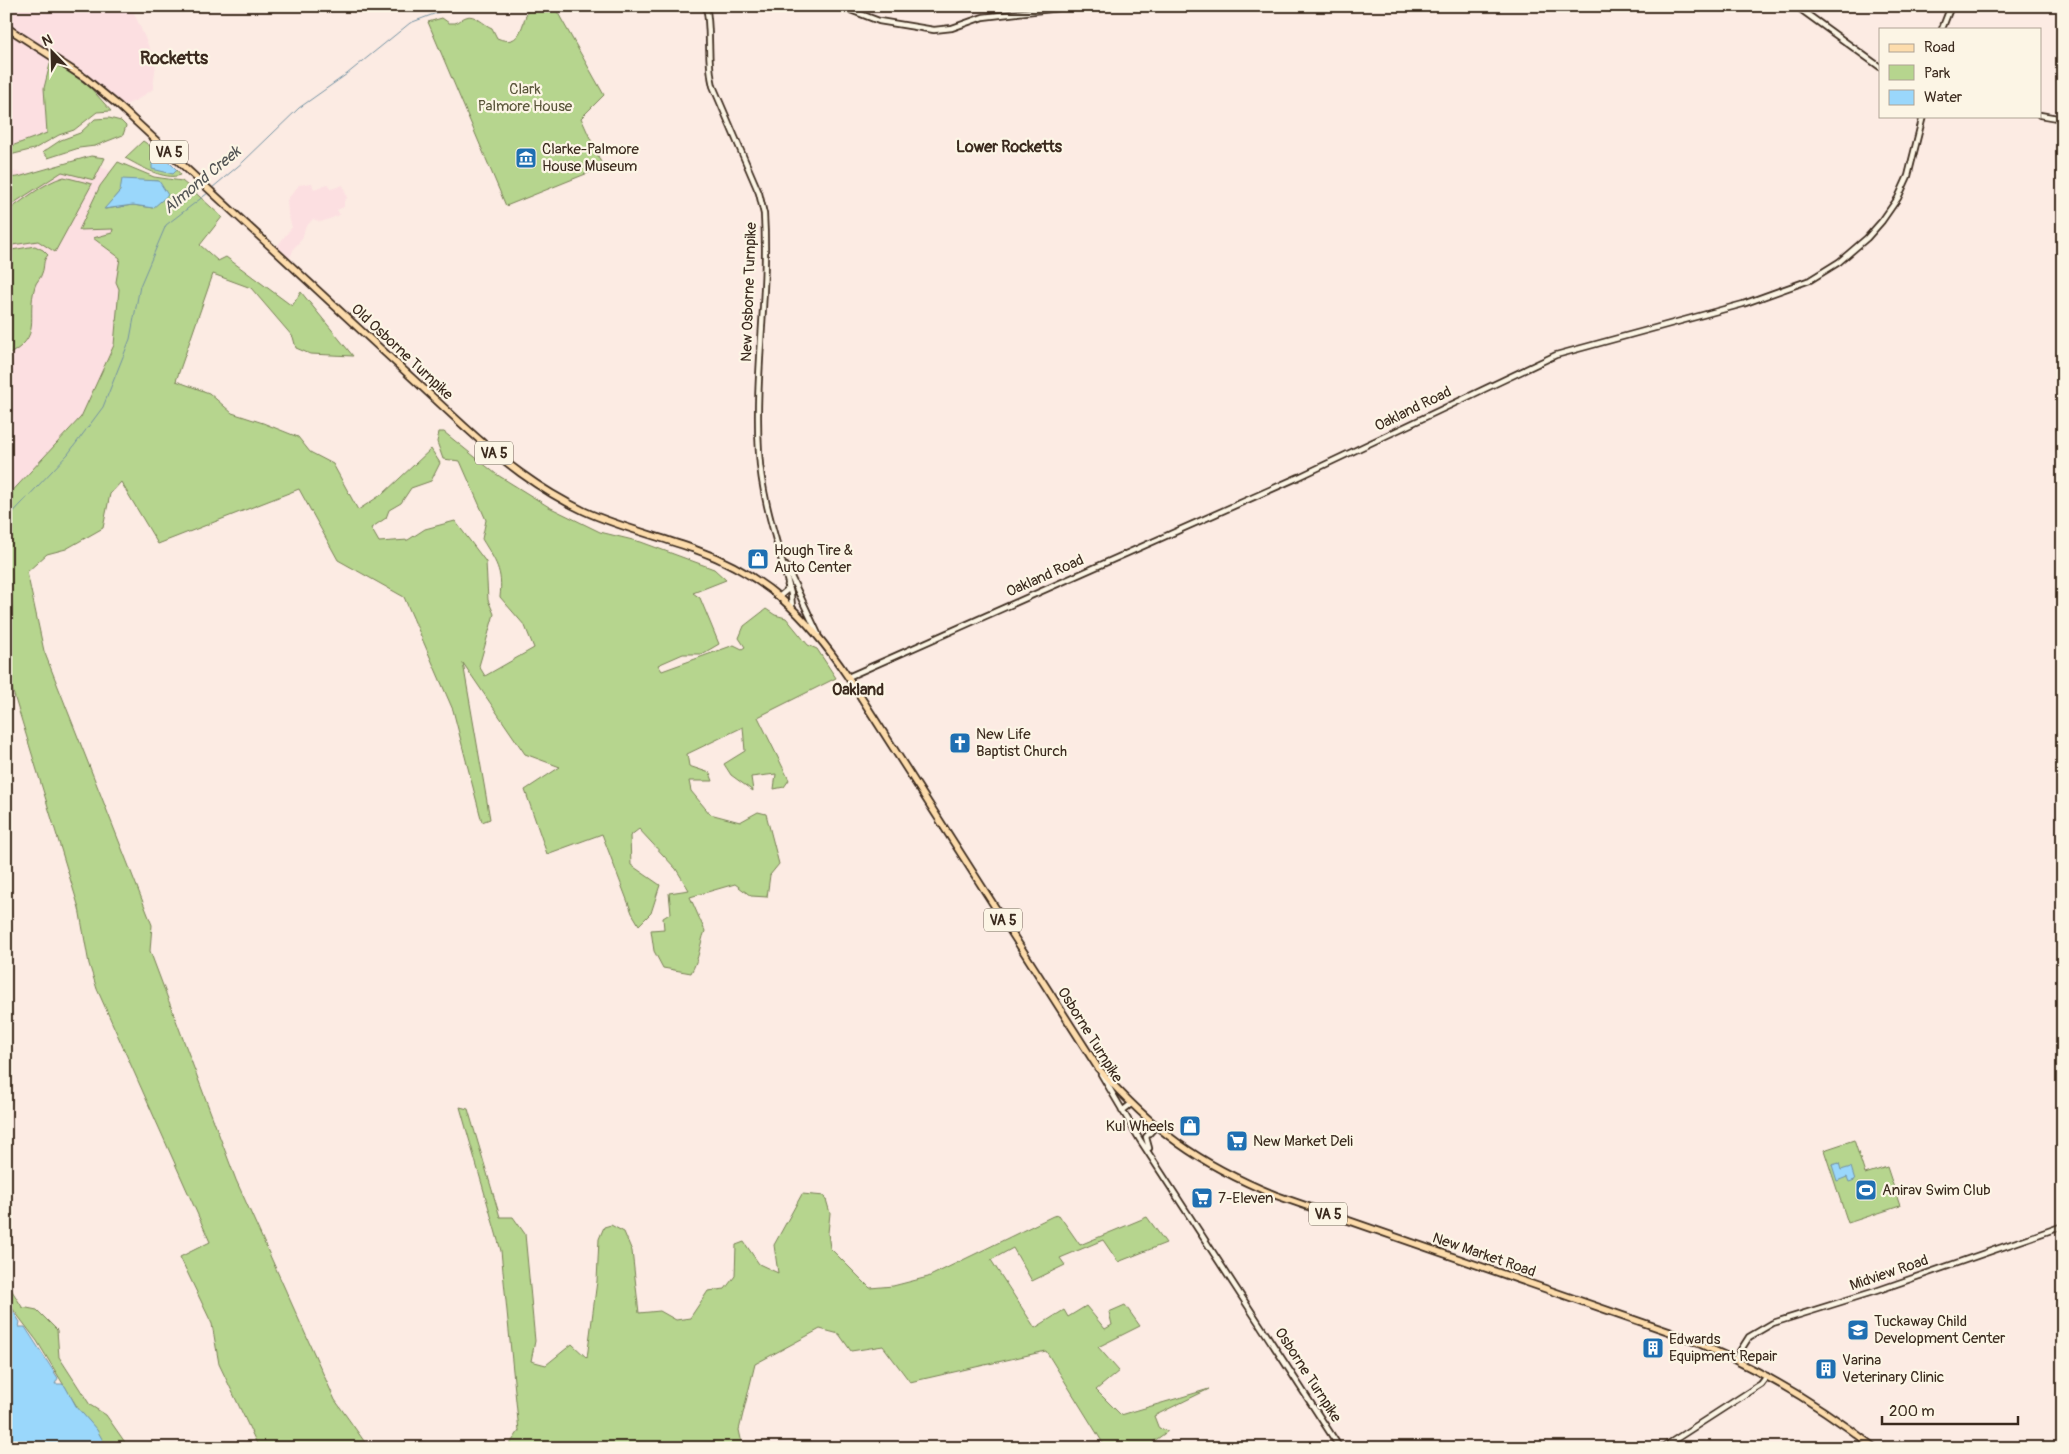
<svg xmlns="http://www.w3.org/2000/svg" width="2069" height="1454" font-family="Pangolin,sans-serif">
<rect width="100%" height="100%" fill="#fcebe3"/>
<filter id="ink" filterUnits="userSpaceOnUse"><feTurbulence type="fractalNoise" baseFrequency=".02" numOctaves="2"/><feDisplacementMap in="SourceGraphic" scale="10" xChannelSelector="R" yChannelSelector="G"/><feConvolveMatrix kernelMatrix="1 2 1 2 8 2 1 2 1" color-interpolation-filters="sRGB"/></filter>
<g filter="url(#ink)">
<path fill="#fcdfe1" d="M6,6H131L156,63L153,89L137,100L125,105L64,61L6,23Z
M6,31L51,60L44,88L47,133L6,148Z
M93,163L139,185L180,191L163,383L6,527V171L54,175Z
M312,183L314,189L328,184L331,189L343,185L347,198L344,201V207L337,210L340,215L321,222L313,219L305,228L302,239L294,248L288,263L274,250L292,227L288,214L287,200L299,185Z"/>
<path fill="#b6d58e" stroke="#788056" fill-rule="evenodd" d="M530,6H554L604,95L581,118L603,167L506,206L428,22L442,18L449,23H455C460,22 462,18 466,17C474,13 484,25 492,28L497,38C523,49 521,22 530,6Z
M51,60L89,86L111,111L97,112L74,130L59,135L34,149L6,156V148L47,133L44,88Z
M109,118L121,121L126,126L123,135L95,146L79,148L48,158L43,152L61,140L80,133L95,119Z
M143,141L159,152L152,153L173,174L177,170L181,175C164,181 140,166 125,158Z
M91,156L105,158L94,180L62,172L6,208V178L18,177Z
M118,162L154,177L182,181L188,186L222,217L200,245L218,261L226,257L292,306L301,292L353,356L310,354L296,348L293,337L251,288L213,274L176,381L209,393L232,413L263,423L298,437L310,452L333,464L358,510L384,493L431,449L440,463L431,481L411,488L401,503L389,510L386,518L371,528L379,542L408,540L425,529L455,521L486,562L488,600L494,614L479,666L485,676L534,648L525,626L500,597C503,570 496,562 482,539L486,520L460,461L443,459L437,442L439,432H444L496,474L549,507L600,532L641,542L714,569L726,580L693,593L700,598L719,644L702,654H683L658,665L662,671L734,645L742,649L745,647L739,638L744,626L766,609L775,615L786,618L808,645L817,649L836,678L758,717L789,780L784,787L774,789L776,774L751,777L753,791L731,775L724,764L745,751L743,727L687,754L689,766L710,773L713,781H689L691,791L710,814L740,822L758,812L766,814L779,864L770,875L767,897L751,896L735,884L690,897L705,931C699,946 700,957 691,973L663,968L654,951L651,930L664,929L663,918L671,913L669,893L689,890L676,869L639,829L630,836L631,865L660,885L651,913L639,925L632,913L602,834L547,854L525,790L560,767L525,754L463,663L490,819L482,822L453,710L404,597L338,560L299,489L158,544L121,482L110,494L103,528L66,549L47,554L27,572L44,651L152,925L150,951L236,1180L335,1400L369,1448H259L219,1364L212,1324L180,1257L210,1242L97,989L89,964L79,908L6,669V498L81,417L114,345L119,289L116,282L120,258L93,238L112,233L113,229L79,230L100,186ZM141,181H158L153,208L133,205L105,209L120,191Z
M64,177L92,184L55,252L38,241L6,246V212C24,200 43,183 64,177Z
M35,246L43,250L48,255C42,261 45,266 42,273C41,278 36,282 35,286C25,319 45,336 6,356V251Z
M460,1107L468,1109L500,1217H513L525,1234L535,1341L531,1361L546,1365L572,1344L587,1358L597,1281L599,1239L604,1227L611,1225L624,1232L632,1251L639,1313L660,1311L676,1320L690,1318L708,1291L725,1289L735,1276L736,1245L744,1242L759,1264L778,1273L774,1245L802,1194L825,1196L830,1213L828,1233L830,1248L870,1288L893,1286L928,1277L1053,1216L1059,1215L1080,1245L1147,1217L1166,1243L1118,1262L1103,1240L1060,1258L1065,1265L1032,1281L1013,1248L991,1260L1035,1328L1064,1310L1068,1317L1086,1306L1105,1329L1112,1325L1109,1312L1125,1305L1140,1326L1098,1347L1119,1371L1096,1390L1121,1415L1209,1389L1154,1416L1159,1429L1168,1431L1153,1442L1156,1448H1106L1046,1351L910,1382L883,1346L851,1351L839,1334L820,1329L755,1364L739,1430L743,1448H507L519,1431L501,1251Z
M1854,1140L1865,1174L1887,1167L1900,1206L1848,1223L1824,1150Z
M6,1281L22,1307L37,1310L57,1330L59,1357L90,1405L106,1415L129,1448H102L37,1341L6,1300Z"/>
<path fill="#9ad7fb" stroke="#7492a3" d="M159,152L177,170L173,174L152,169V153Z
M122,179L159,181L168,195L153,208L133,205L104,209L120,191Z
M1839,1163L1841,1170L1851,1167L1855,1180L1849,1182L1847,1177L1837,1181L1832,1165Z
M6,1300L20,1322L19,1327H25L58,1378L55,1384H62L65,1386L76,1406L97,1430L107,1448H6Z"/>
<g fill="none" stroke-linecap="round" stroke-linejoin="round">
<path stroke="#7492a3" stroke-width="1" d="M212,188L243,162L299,108L347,74L410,23L455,6
M6,520L68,454L103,407L130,339L140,286L166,225L208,193"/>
<g stroke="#3b2a1e" stroke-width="8">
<path id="minor" d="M706,6C712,32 706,59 713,86L759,193L764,214C769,293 754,373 759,453C762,502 779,547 791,594L792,607
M840,6L879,21L934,30L952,28L983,17L1077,6
M1796,6L1880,67
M1942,29L1951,6
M2040,115L2063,119
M786,566L818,634
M780,596L787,590L788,584
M848,677L1299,477L1556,355L1743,304L1810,280L1839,262L1867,238L1882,221L1898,198L1908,176L1923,116
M1101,1074L1140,1140L1340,1448
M1122,1111L1131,1104
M1149,1148L1146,1137L1155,1127
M1735,1359L1749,1337L1773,1323L1876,1291L2063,1226
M1662,1448L1761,1384L1767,1376"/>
</g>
<g stroke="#3b2a1e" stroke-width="9">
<path id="major" d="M6,27L85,78L119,106L464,426C501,460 538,489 584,511C619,527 658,536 694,549C765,574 807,616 848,677L1098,1068C1154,1131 1197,1163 1275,1195L1670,1332C1745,1360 1812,1399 1875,1448"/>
</g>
<use href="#minor" stroke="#fcf5e5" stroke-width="4.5"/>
<use href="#major" stroke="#fddcac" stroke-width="5.5"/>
</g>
</g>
<defs>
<g id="museum-square" transform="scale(1.125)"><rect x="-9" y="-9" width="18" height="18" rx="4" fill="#1f6fb2" stroke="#fcf5e5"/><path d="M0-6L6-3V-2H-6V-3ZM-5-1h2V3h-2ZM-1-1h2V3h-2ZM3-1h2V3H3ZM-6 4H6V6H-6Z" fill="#fff"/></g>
<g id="shop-square" transform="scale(1.125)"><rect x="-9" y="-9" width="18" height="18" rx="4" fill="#1f6fb2" stroke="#fcf5e5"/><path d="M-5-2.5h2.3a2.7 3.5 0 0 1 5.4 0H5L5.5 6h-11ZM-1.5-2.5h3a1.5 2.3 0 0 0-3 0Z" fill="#fff"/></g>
<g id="church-square" transform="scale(1.125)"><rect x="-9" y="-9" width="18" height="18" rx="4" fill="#1f6fb2" stroke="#fcf5e5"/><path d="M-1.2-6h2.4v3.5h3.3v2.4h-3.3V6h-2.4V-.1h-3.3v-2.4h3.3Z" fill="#fff"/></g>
<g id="supermarket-square" transform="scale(1.125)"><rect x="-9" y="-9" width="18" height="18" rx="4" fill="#1f6fb2" stroke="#fcf5e5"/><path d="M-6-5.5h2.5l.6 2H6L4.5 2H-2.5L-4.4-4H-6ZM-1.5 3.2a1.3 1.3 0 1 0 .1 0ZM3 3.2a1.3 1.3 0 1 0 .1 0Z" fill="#fff"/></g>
<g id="stadium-square" transform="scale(1.125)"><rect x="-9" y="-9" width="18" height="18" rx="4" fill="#1f6fb2" stroke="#fcf5e5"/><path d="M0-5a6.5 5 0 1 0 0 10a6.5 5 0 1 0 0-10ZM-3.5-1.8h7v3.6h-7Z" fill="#fff"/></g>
<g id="school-square" transform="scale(1.125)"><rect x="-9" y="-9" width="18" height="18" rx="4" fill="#1f6fb2" stroke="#fcf5e5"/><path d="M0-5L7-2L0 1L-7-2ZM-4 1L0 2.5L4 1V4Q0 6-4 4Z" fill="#fff"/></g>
<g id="building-square" transform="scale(1.125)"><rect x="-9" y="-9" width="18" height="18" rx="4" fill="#1f6fb2" stroke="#fcf5e5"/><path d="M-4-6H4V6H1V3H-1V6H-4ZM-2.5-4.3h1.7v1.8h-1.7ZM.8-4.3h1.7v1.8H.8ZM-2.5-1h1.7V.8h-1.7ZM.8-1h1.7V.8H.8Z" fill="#fff"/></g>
</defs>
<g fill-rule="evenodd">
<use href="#museum-square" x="526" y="158"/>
<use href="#shop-square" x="758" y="559"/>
<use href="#church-square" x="960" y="743"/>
<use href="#shop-square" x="1190" y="1126"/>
<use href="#supermarket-square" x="1237" y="1141"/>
<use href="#stadium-square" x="1866" y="1190"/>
<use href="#supermarket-square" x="1202" y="1198"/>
<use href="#school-square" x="1858" y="1330"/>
<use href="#building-square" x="1653" y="1348"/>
<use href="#building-square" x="1826" y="1369"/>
</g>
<g text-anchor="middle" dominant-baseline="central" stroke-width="4.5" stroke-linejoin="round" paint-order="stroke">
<g fill="#fcf5e5" stroke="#75675a" stroke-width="1">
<rect x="150" y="140.5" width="38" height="23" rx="4"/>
<rect x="475" y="441.5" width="38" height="23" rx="4"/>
<rect x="984" y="908.5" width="38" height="23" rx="4"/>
<rect x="1309" y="1202.5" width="38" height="23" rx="4"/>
</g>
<g font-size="14" font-weight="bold" fill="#3b2a1e">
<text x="169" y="152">VA 5</text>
<text x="494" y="453">VA 5</text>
<text x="1003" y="920">VA 5</text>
<text x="1328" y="1214">VA 5</text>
</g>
<g font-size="15" fill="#5a553a" stroke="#fcf5e5">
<text x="525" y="89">Clark<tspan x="525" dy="17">Palmore House</tspan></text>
</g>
<g font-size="15" fill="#3b2a1e" stroke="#fcf5e5" text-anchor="start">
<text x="542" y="149">Clarke-Palmore<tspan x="542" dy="17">House Museum</tspan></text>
<text x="774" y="550">Hough Tire &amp;<tspan x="774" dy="17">Auto Center</tspan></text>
<text x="976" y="734">New Life<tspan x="976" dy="17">Baptist Church</tspan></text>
<text x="1174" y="1126" text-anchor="end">Kul Wheels</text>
<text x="1253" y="1141">New Market Deli</text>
<text x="1882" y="1190">Anirav Swim Club</text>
<text x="1218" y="1198">7-Eleven</text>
<text x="1874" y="1321">Tuckaway Child<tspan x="1874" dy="17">Development Center</tspan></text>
<text x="1669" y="1339">Edwards<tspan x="1669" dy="17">Equipment Repair</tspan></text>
<text x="1842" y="1360">Varina<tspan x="1842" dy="17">Veterinary Clinic</tspan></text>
</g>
<g font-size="15" fill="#3b2a1e" stroke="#fcf5e5">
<text transform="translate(749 292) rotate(-88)">New Osborne Turnpike</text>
<text transform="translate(402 352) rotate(43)">Old Osborne Turnpike</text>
<text transform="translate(1413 409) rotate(-26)">Oakland Road</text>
<text transform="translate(1045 576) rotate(-24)">Oakland Road</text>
<text transform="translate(1090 1035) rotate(58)">Osborne Turnpike</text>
<text transform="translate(1484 1255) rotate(19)">New Market Road</text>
<text transform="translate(1889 1273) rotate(-19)">Midview Road</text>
<text transform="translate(1308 1375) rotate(57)">Osborne Turnpike</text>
</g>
<g font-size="16" font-weight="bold" fill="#3b2a1e" stroke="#fcf5e5">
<text x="1009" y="147">Lower Rocketts</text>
<text x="858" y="690">Oakland</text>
</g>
<g font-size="16" font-style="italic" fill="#535555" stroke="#fcf5e5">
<text transform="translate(202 180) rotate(-40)">Almond Creek</text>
</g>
<g font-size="18" font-weight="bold" fill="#3b2a1e" stroke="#fcf5e5">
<text x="174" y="58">Rocketts</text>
</g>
</g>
<rect width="2069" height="1454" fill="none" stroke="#fcf5e5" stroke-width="25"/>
<rect x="12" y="12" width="2044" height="1429" fill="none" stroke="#3b2a1e" stroke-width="2" filter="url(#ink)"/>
<rect x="1879" y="28" width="162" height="90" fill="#fcf5e5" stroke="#afa495"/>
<rect x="1889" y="44" width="25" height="8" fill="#fddcac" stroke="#afa495"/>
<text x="1924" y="52" font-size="15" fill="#3b2a1e">Road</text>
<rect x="1889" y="65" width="25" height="15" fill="#b6d58e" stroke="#afa495"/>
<text x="1924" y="78" font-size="15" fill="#3b2a1e">Park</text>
<rect x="1889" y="90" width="25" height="15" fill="#9ad7fb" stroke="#afa495"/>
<text x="1924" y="102" font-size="15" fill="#3b2a1e">Water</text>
<g transform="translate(52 52) rotate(337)" stroke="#fcf5e5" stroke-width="4" paint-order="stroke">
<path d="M0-4L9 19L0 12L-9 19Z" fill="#3b2a1e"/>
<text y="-8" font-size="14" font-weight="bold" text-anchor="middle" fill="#3b2a1e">N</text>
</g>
<path d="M1882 1416v8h136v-8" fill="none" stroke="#3b2a1e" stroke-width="2.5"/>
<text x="1889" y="1416" font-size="15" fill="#3b2a1e" stroke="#fcf5e5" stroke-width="4" paint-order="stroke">200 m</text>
</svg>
